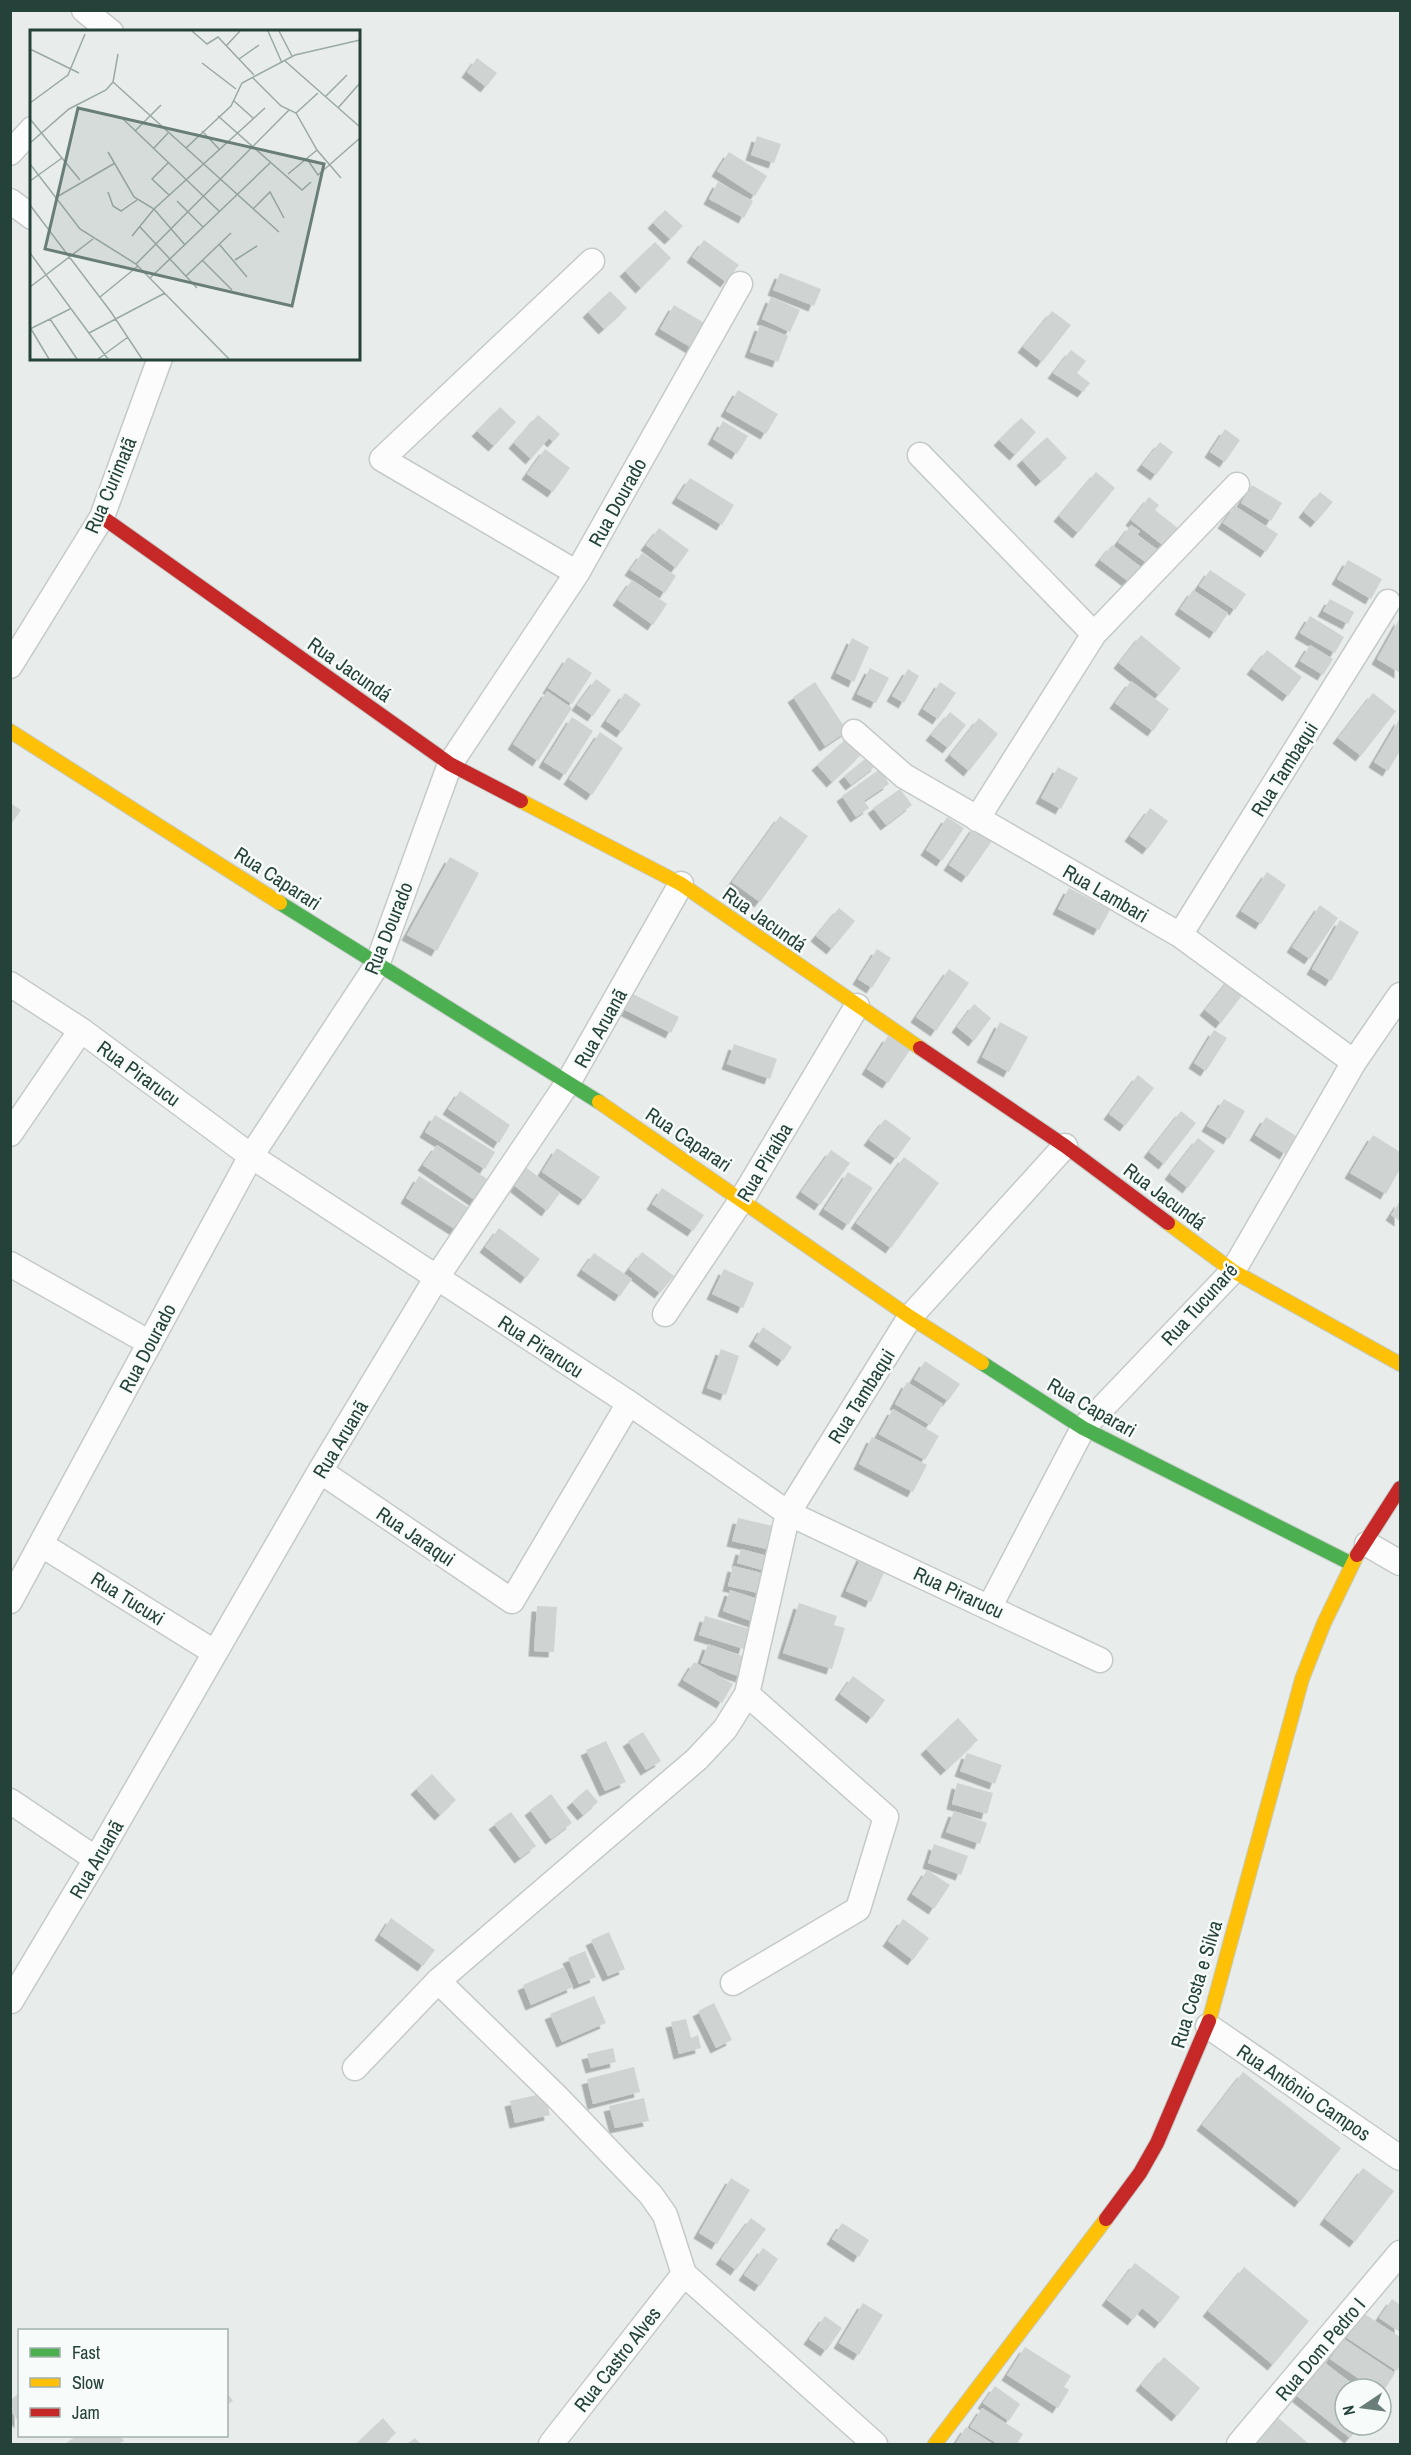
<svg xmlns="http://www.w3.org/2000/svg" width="1411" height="2455" font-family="'Archivo Narrow',sans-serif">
<defs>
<filter id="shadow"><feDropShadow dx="-5.5" dy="5.5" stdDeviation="0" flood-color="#0004"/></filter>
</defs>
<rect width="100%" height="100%" fill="#e8edeb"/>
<path fill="#cfd4d2" filter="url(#shadow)" d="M477,58L497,73L486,87L467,72Z
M757,136L781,144L774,163L751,155Z
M729,152L767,176L755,196L717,171Z
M718,182L753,201L744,218L709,199Z
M665,210L683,226L670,239L653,223Z
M704,240L739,265L726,282L692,257Z
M655,242L671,258L641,288L625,271Z
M780,273L821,289L814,306L773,290Z
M610,291L627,308L604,329L588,312Z
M771,297L800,310L790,332L762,319Z
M674,305L711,327L697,351L660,329Z
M1052,311L1071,325L1042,362L1023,347Z
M760,325L788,336L778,362L750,352Z
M1071,350L1086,361L1077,373L1090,383L1083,392L1053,373Z
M738,390L778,414L766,434L726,411Z
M500,407L516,422L494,446L477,431Z
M538,415L560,434L553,442L549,438L531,459L514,443Z
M1021,418L1036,432L1015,455L999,440Z
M723,421L748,436L737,454L713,439Z
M1225,429L1240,440L1225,462L1210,452Z
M1047,437L1067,458L1041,481L1022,460Z
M1160,442L1173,452L1156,475L1142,465Z
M545,449L570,468L553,492L527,474Z
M1096,472L1115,488L1078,533L1059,516Z
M690,478L734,505L722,525L677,498Z
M1252,485L1282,503L1271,521L1241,503Z
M1320,492L1333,502L1316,522L1304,512Z
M1149,497L1159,505L1155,510L1179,529L1165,547L1131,520Z
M1235,506L1278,534L1266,552L1223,523Z
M1131,525L1140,531L1137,535L1161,552L1151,566L1118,542Z
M659,528L689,550L676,568L646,545Z
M1112,545L1145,570L1133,585L1100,560Z
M642,553L676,576L665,593L630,570Z
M1348,560L1382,579L1371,599L1337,579Z
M1210,570L1246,594L1235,610L1199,586Z
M632,580L667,604L653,625L618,600Z
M1193,590L1228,613L1215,633L1180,609Z
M1330,599L1354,612L1348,624L1323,611Z
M1310,616L1344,637L1335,653L1300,633Z
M1400,618V673L1377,659Z
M1141,635L1181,668L1159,695L1119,663Z
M852,638L869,647L854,682L836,673Z
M1310,645L1333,659L1323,675L1300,661Z
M1267,650L1302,677L1288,696L1252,669Z
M568,657L592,673L572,704L548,688Z
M870,668L889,678L876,703L857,694Z
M908,669L919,676L904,703L892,696Z
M596,679L611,690L593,716L577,705Z
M1131,681L1169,709L1153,731L1115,703Z
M815,682L847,731L825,746L793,697Z
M940,682L956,693L938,719L923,709Z
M547,691L572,708L538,761L513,744Z
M625,693L641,704L622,732L606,721Z
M1373,693L1396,711L1361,756L1338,738Z
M950,712L966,725L948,748L931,735Z
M572,717L593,731L565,775L544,762Z
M979,718L998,734L969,771L950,755Z
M1400,718V751L1388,771L1374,762Z
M600,732L623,748L592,795L569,779Z
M846,739L861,755L832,782L817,765Z
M870,755L877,765L851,785L844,776Z
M1058,767L1078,778L1061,809L1041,798Z
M880,769L889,784L862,802L864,801L869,808L856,817L842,796Z
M900,789L912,805L886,825L873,808Z
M10,803L21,810L10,826Z
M1150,808L1168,821L1148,849L1130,836Z
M780,816L808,836L760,902L732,882Z
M947,817L964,828L942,861L926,850Z
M975,826L994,838L967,877L949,865Z
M450,857L479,873L437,951L407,935Z
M1267,872L1286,885L1261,924L1241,911Z
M1069,888L1110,910L1099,930L1058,909Z
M1320,905L1338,918L1310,959L1292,947Z
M839,908L855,921L832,949L816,936Z
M1340,920L1359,932L1331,981L1312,969Z
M877,949L891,958L872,988L858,979Z
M949,969L969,983L936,1031L916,1017Z
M1231,977L1247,989L1221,1023L1205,1010Z
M631,993L679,1017L671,1033L623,1009Z
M974,1004L991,1018L974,1041L957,1027Z
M1000,1022L1028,1037L1009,1072L982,1057Z
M1214,1030L1227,1038L1206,1071L1194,1063Z
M888,1036L910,1050L888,1083L867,1069Z
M734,1044L777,1059L770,1079L727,1064Z
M1138,1075L1154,1088L1125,1126L1109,1114Z
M460,1091L510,1125L499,1143L448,1109Z
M1224,1099L1245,1111L1229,1139L1207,1126Z
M1181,1111L1196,1123L1164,1164L1149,1152Z
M435,1115L495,1152L485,1169L425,1132Z
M1266,1117L1296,1136L1285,1154L1255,1135Z
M885,1119L911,1138L896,1159L869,1140Z
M1373,1135L1400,1152V1169L1386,1194L1350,1173Z
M1198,1138L1215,1151L1188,1188L1170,1174Z
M437,1145L490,1181L476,1201L423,1165Z
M557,1148L600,1177L584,1200L542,1172Z
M831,1150L850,1163L820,1205L801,1192Z
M904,1157L939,1183L891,1248L856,1223Z
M524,1166L560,1193L547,1211L511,1183Z
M848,1172L873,1188L848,1225L824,1209Z
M419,1176L469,1208L456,1230L406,1198Z
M662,1188L704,1215L693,1231L652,1204Z
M1400,1201V1221L1391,1215Z
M499,1228L540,1259L526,1278L485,1247Z
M642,1252L674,1276L660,1293L629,1269Z
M594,1253L632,1279L620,1296L582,1270Z
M724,1269L754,1283L743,1308L712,1294Z
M763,1327L792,1347L783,1361L754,1341Z
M721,1349L739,1356L726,1395L707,1388Z
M925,1361L960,1384L948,1401L914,1379Z
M907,1382L943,1404L930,1425L895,1404Z
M893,1409L939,1436L925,1460L879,1434Z
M872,1437L927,1465L913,1492L859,1464Z
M738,1518L777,1527L771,1550L732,1541Z
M741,1549L770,1557L766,1571L737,1563Z
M862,1555L887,1566L871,1602L846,1591Z
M733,1566L766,1574L762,1594L728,1586Z
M730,1590L764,1601L757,1623L723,1611Z
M799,1603L837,1616L834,1625L845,1628L832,1669L783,1653Z
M537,1606L557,1607L554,1652L534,1651Z
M705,1616L750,1629L744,1649L699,1635Z
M708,1644L748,1658L741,1677L701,1663Z
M694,1662L733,1684L722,1703L683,1680Z
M853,1676L885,1700L872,1718L840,1694Z
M958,1718L978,1740L946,1770L926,1749Z
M643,1732L661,1761L646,1770L628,1741Z
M606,1741L626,1782L605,1791L586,1750Z
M967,1753L1002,1765L995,1784L960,1771Z
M432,1774L456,1800L440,1815L416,1789Z
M957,1783L993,1793L987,1814L952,1804Z
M587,1789L598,1802L583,1815L572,1802Z
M551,1794L572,1823L551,1839L530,1810Z
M954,1811L987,1823L980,1844L946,1832Z
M511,1812L536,1846L520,1858L494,1824Z
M934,1844L968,1856L961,1875L928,1863Z
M927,1870L950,1885L934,1909L912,1894Z
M391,1918L435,1950L423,1966L380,1935Z
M903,1919L929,1938L913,1960L888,1941Z
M609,1932L625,1969L608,1976L591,1940Z
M585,1951L596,1977L579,1984L568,1958Z
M564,1967L573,1987L531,2005L523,1985Z
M594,1996L606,2023L562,2042L550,2014Z
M714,2003L732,2040L716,2048L698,2011Z
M686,2019L691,2038L698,2035L701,2048L679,2054L671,2022Z
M613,2048L616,2062L591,2068L587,2054Z
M634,2067L640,2092L593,2104L587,2079Z
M1243,2072L1341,2148L1300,2202L1202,2125Z
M545,2093L550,2115L515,2123L510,2101Z
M644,2098L649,2121L615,2128L609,2106Z
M1363,2168L1394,2191L1355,2242L1325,2219Z
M731,2178L750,2190L717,2244L699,2233Z
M751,2218L766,2229L736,2270L721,2259Z
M842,2223L869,2240L859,2257L832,2239Z
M763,2248L778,2259L760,2286L744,2275Z
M1135,2263L1180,2297L1160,2323L1142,2308L1133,2320L1107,2300Z
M1244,2267L1309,2321L1273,2365L1208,2311Z
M1392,2299L1400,2305V2332L1379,2318Z
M863,2303L883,2315L859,2355L839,2343Z
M1363,2313L1400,2337V2366L1397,2371L1347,2338Z
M825,2316L842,2328L826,2351L809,2339Z
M1344,2339L1395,2373L1381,2395V2389H1374L1330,2359Z
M1025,2347L1071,2376L1064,2387L1069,2390L1058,2408L1007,2375Z
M1164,2357L1200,2388L1177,2416L1141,2385Z
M1324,2362L1358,2389H1345V2425H1361L1350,2438L1297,2396Z
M995,2386L1020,2404L1009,2421L983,2403Z
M226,2391L233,2401L226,2405Z
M20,2393V2423L10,2410V2400Z
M982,2408L1023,2434L1017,2444H998L970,2427Z
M1275,2415L1309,2444H1250Z
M383,2418L396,2433L384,2444H356Z
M966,2427L993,2444H959L956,2443Z
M77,2436H121L124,2441L118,2444H68L67,2442Z
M415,2438L421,2444H407Z"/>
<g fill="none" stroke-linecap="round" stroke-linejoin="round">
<g stroke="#c5cac8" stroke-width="27">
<path id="street" d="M84,10L111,32
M10,153L32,129
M10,201L32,217
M920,455L1094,634
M577,573L382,459L592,261
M10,666L102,517L160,358
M854,732L904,776L1180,935L1354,1062
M977,819L1094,634L1237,485
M1180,935L1388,602
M10,984L81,1030L251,1156L629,1403L788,1513L1100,1660
M10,1134L81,1030
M10,1264L150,1343
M665,1314L742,1199L857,1006
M320,1471L512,1601L629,1403
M1367,1544L1400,1563
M42,1545L214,1652
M10,1601L251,1156L377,965L450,764L577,573L740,284
M990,1606L1083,1428L1233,1271L1354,1062L1400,995
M10,1801L96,1859
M438,1981L558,2098L651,2195L665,2215L684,2274L875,2444
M733,1983L858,1909L886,1817L747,1694
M11,2001L96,1859L320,1471L437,1277L569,1081L681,884
M1208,2026L1400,2158
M355,2068L438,1981L697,1759L725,1729L747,1694L788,1513L910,1317L1065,1146
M551,2444L684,2274
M1239,2444L1400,2253"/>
</g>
<g stroke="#c3cbc8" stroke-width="16">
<path id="fast" d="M280,903L599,1102
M982,1363L1083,1428L1352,1564"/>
</g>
<g stroke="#c3cbc8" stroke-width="16">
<path id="slow" d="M10,731L280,903
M521,801L681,884L920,1048
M599,1102L910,1317L982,1363
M1168,1223L1233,1271L1400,1364
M1209,2021L1302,1679L1324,1623L1357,1555
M935,2444L1106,2219"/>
</g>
<g stroke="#c3cbc8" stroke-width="16">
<path id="jam" d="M102,517L450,764L521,801
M920,1048L1065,1146L1168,1223
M1357,1555L1400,1488
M1106,2219L1140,2173L1157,2143L1209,2021"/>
</g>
<use href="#street" stroke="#fcfcfc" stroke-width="24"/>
<use href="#fast" stroke="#4caf50" stroke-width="14"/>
<use href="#slow" stroke="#ffc107" stroke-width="14"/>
<use href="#jam" stroke="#c62828" stroke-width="14"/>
</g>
<g text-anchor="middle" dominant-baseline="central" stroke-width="5" stroke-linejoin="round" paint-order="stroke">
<g font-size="20" fill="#24423a" stroke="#f7fbf9">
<text transform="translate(110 485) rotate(-67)">Rua Curimatã</text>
<text transform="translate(617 502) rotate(-61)">Rua Dourado</text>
<text transform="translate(350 669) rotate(35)">Rua Jacundá</text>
<text transform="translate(1284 769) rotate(-58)">Rua Tambaqui</text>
<text transform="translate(278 878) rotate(33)">Rua Caparari</text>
<text transform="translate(1106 893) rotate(30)">Rua Lambari</text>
<text transform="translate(765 919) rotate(35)">Rua Jacundá</text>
<text transform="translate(388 928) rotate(-68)">Rua Dourado</text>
<text transform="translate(600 1028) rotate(-61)">Rua Aruanã</text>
<text transform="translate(139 1073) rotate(36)">Rua Pirarucu</text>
<text transform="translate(689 1139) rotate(34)">Rua Caparari</text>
<text transform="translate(764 1162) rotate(-59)">Rua Piraíba</text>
<text transform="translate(1165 1196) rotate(37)">Rua Jacundá</text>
<text transform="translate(1199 1304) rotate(-48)">Rua Tucunaré</text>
<text transform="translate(541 1346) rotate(33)">Rua Pirarucu</text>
<text transform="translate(147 1348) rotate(-62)">Rua Dourado</text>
<text transform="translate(861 1396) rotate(-58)">Rua Tambaqui</text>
<text transform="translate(1092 1407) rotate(30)">Rua Caparari</text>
<text transform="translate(340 1439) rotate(-59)">Rua Aruanã</text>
<text transform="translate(416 1536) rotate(34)">Rua Jaraqui</text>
<text transform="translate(959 1592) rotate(25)">Rua Pirarucu</text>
<text transform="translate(128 1598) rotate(32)">Rua Tucuxi</text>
<text transform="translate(96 1859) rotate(-60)">Rua Aruanã</text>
<text transform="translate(1196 1984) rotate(-73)">Rua Costa e Silva</text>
<text transform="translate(1304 2092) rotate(34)">Rua Antônio Campos</text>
<text transform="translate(1320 2349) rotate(-50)">Rua Dom Pedro I</text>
<text transform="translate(617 2359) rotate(-52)">Rua Castro Alves</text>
</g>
</g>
<g transform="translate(30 30)">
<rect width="330" height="330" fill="#e8edeb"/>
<path fill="none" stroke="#9aa9a4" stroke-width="1.5" d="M162,1L177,14L188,7L224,45M238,1L252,33M249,1L262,26M196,16L210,1M0,19L49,43M209,29L229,15M255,31L330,97M172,33L206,59M222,47L251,76L266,83L287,120L311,148M83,52L249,202M83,52L88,24M295,67L317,45M204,71L223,88M0,73L38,45L55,4M308,78L330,53M266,83L288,63M188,86L272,160L281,152M0,89L50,150M93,89L190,182M105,101L131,75M172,101L189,119M0,113L39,79L76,60L83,52M124,118L138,103M156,118L201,76L212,53L265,25L330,10M78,122L104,167L124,179L155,215M277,129L288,145L330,108M0,134L50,199L106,234L199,329M258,144L287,120M0,151L32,128M78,162L83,176L91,181L107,170M139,165L122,149L139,132M25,168L85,133M147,171L173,197M0,175L81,282L112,329M223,179L240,162L254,188M110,197L167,258M102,206L124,179L235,78M189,214L217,247M0,223L78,329M205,230L227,216M173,231L202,260M106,234L259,80M156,246L201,203M120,248L240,133M0,257L63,209M70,267L108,236M20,289L47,329M0,299L40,279M1,299L19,329M59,303L135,263M68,329L98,307"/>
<path fill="#697e78" fill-opacity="0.15" stroke="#697e78" stroke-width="3" d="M48,78L294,134L262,276L15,219Z"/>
<rect width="330" height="330" fill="none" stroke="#24423a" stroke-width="3"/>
</g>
<rect width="1411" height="2455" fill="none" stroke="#24423a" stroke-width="24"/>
<rect x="18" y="2329" width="210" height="108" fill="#f7fbf9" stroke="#a3b1ad" stroke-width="1.5"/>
<rect x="30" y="2348" width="30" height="9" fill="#4caf50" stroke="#a3b1ad" stroke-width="1.5"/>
<text x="72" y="2359" font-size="18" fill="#24423a">Fast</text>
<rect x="30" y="2378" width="30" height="9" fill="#ffc107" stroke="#a3b1ad" stroke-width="1.5"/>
<text x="72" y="2389" font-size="18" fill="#24423a">Slow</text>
<rect x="30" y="2408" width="30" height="9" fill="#c62828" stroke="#a3b1ad" stroke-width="1.5"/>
<text x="72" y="2419" font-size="18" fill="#24423a">Jam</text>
<g transform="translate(1363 2407) rotate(257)"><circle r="28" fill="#f7fbf9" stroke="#a3b1ad" stroke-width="1.5"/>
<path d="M0-4.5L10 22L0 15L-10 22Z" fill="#697e78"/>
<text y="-9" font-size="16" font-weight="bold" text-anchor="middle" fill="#24423a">N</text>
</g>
</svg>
